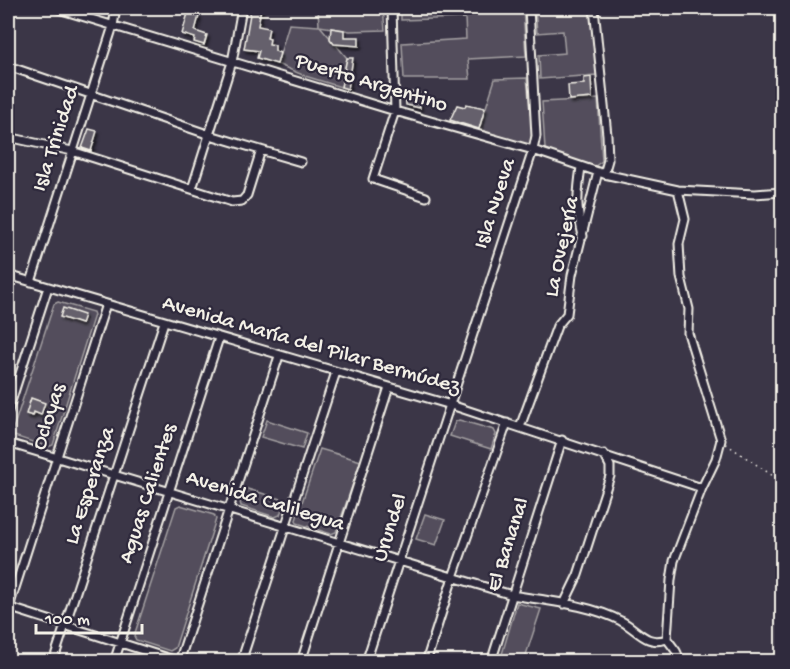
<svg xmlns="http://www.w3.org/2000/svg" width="790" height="669" font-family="'Gochi Hand',sans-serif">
<defs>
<filter id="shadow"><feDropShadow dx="2" dy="3" stdDeviation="1.5" flood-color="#0009"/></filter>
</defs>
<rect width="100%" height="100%" fill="#3b3647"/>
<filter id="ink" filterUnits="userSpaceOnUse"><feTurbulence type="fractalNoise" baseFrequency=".0167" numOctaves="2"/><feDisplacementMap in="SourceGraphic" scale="12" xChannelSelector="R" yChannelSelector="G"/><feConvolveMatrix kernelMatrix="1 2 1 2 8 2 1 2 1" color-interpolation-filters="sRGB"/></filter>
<g filter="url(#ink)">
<path fill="#534e5c" stroke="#a4a0a2" stroke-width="1.5" d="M318,8H383L385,30L350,31L320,26L347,58L341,87L305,76L277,64L289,24L319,26Z
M401,8H523L526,56L468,59L470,79H404L402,43L466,39L465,18L401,20Z
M535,8H591L597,75L540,79L539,55L565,53L563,31L537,33Z
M527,78L533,140L527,145L479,129L495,79Z
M598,99L602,161L594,167L549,153L545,149L542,102Z
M58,302L93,312L94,315L53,445L48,447L14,436L12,432L54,304Z
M267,420L307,433L302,449L261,437Z
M459,420L494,430L496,434L491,449L450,436L455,422Z
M320,449L361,461L336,532L331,534L297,523L296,520Z
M244,488L285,500L280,515L275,517L241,506L240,502Z
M180,505L214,515L216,519L175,648L170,651L136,640L134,636L176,507Z
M425,514L445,520L436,545L416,539Z
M517,603L541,609L524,661H500Z"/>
<path fill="#65616c" stroke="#f4f1e8" stroke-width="1.5" filter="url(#shadow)" d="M251,8H261L258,26L269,28L267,38L270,39L269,44L275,45V51L280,53L277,64L257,58L259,51L244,49Z
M188,13L199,16L195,31L207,35L204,45L194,42L195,38L182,34Z
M331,28L344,30V37H359V46L334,44L330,39Z
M347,58H353L348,89L341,87Z
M591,77L592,98L569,100L568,85L584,84V78Z
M405,92H419L420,108L406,105Z
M466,104L485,108L479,129L450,120L457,105L465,107Z
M89,129L97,131L91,151L82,148Z
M63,308L84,315L81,324L60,317Z
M31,398L45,403L41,415L34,412L33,416L26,414Z"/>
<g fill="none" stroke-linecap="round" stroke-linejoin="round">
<g stroke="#f4f1e8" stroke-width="11">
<path id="street" d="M55,8L395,111L533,150L604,174L678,190L755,194L782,192
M392,8L395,111L373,179L426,197
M594,8L607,135L608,160L604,174
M8,66L210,135L301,162
M8,137L72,151L232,202L242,201L247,195L261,150
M581,167C577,195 576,208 583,236
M192,189L232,62L242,8
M678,190L685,219L679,244L681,277L689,309L688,333L721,440L716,459L702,488
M8,275L451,405L702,488L674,561L671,580L667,639
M31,282L113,26L116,8
M8,411L48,287
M520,427L557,326L567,314L572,275L598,172
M8,443L512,595C547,601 589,604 621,621C639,630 645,646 667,639L676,651L681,662
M564,604L578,575L610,476V466L604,454
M8,607L180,662
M8,610L106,304
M53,662L164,322
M114,662L219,338
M179,662L279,356
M241,662L336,372
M301,662L389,387
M366,662L533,150L536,136L529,8
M426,662L453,577L507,423
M491,662L562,440"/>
</g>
<path stroke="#f4f1e8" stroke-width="1.5" stroke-dasharray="1.5 4.5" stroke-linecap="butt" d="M726,444L782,482"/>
<use href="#street" stroke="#2f2a3d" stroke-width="7"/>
</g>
</g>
<g text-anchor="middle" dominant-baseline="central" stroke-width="4.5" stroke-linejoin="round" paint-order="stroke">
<g font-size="22" fill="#f4f1e8" stroke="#2f2a3d">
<text transform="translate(371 84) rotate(17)">Puerto Argentino</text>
<text transform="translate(57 139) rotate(-72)">Isla Trinidad</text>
<text transform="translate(496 204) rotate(-72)">Isla Nueva</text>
<text transform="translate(563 247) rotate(-78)">La Ovejería</text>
<text transform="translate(311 346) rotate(16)">Avenida María del Pilar Bermúdez</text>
<text transform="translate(50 417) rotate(-72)">Ocloyas</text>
<text transform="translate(91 486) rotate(-72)">La Esperanza</text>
<text transform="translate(149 494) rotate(-72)">Aguas Calientes</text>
<text transform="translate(265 502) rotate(17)">Avenida Calilegua</text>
<text transform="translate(391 528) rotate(-72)">Urundel</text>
<text transform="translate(509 545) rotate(-72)">El Bananal</text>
</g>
</g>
<rect width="790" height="669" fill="none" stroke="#2f2a3d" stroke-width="30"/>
<rect x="15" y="15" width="760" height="639" fill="none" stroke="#f4f1e8" stroke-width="2" filter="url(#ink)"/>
<path d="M36 624v9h106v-9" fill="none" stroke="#f4f1e8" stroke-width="3"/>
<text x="45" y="624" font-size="18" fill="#f4f1e8" stroke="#2f2a3d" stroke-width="4.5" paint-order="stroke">100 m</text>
</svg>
